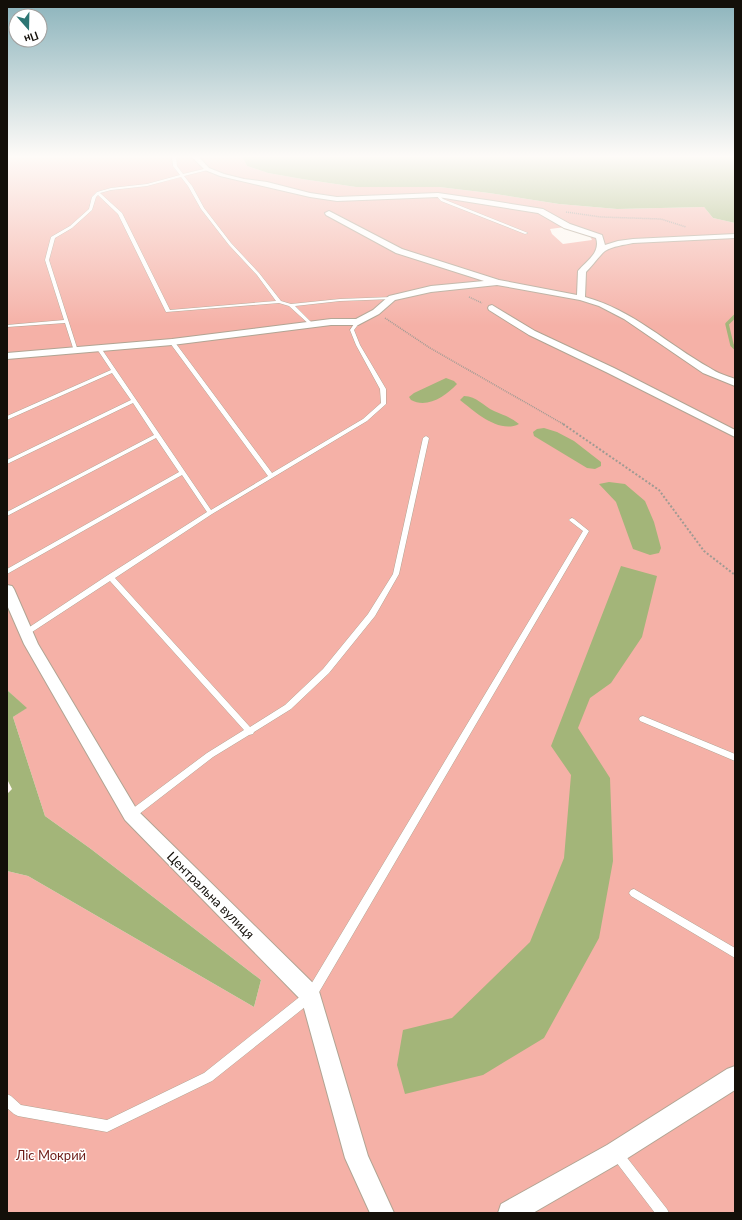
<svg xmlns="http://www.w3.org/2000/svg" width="742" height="1220" font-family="Lato,sans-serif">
<rect width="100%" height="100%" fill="#fdf7f0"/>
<path fill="#f5b1a7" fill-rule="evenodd" d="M7,155H241L247,166L268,173L302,179L356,187H439L489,193L559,204L617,209L704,207L713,218L735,223V1213H7V871L28,876L254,1007L261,980L91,849L45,816L13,717L26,708L7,690ZM565,227L590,236L592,240L563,244L552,234L550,229Z"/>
<path fill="#a3b579" d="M241,155H735V223L713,218L704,207L617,209L559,204L489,193L439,187H356L302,179L268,173L247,166Z
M446,378L454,381L457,384C446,396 427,409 411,400L409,397L414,393Z
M464,396C477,396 483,406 494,411C503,415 511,417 519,424C499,434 475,412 460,400Z
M544,428L557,432L574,441L601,462V466L595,469L587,468L534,436L533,432L537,429Z
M609,482L625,484L645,501L654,522L661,548L659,553L650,555L633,549L616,502L599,484Z
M621,566L657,576L642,637L611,683L590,698L578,728L610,778L613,861L599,938L544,1038L483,1075L405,1094L397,1065L403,1030L452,1018L530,942L564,858L571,775L551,746Z
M7,690L27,708L13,717L45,816L91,849L261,980L254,1007L28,876L7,871V794L12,789L7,779Z"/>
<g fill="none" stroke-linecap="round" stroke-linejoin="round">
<path stroke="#a3b579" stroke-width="3.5" d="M735,316L727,324L732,345L735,348"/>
<g stroke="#b1a493" stroke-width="1">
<path id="service" d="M172,155H176L177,166L183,174L208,168V170L184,176L192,186L204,208L231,243L259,273L281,301L291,304L340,299L392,297L394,298L392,299L340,301L295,306L313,324V326H311L289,306L279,303L166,312L118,214L98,195L96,197L92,210L72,228L55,238L49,260L78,351L76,352L74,351L65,323L7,327V325L64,320L45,260L51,237L70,226L89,209L92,197L97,192L111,188L147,184L180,175L173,166ZM181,177L188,186L201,209L229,245L257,275L276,301L170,310L122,213L100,193L111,190L147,186Z
M438,194L443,199L528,233L525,234L441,201L436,195Z
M356,321L360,322L354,330L360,345L386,389V404L367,421L212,514L115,578L250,727L285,705L323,669L368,614L393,574L423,438L426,436L429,438L399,574L375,616L329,673L291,709L254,732L253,734L249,735L213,757L134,818L131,819L128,818L127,815L128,812L207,753L244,730L110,581L29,634H26L22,632L108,575L207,512L182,475L7,574V569L179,472L156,438L7,516V512L154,435L133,403L7,464V460L131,400L112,373L9,419L7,420V416L111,370L97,349L101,348L211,510L268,476L170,343V341H174L272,473L363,419L381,403L380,389L356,345L350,330Z
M572,518L574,519L589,531L315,999L212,1081L107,1132L18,1116L14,1114L7,1108V1094L11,1096L21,1105L107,1120L204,1073L307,991L583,531L570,521L569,520L570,519Z
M643,716L735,754V761L640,721L639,719L640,717Z
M634,889L735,948V958L631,896L629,893L631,890Z
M617,1148L621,1150L667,1209L669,1213H655L613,1158L611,1154L613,1150Z"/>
</g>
<g stroke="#b1a493" stroke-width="2">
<path id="minor" d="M190,155H197L209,168L224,174L244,179L267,182L310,193L337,197L438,193L493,201L543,209L570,224L602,235L605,245L618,241L633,239L735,234V238L633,243C624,245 613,246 605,251C602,253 591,267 586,272L585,297C633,310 667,344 710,368C717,373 727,376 735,379V386L703,373L624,319L599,306L580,300L497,285L431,292L395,300L379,314L358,325H331L172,345L7,359V353L172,339L331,319H356L373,310L389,296L431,286L484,281L396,253L326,215L325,213L329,211L402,249L499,280L577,295L578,271C586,261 601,253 596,238L564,228L538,213L438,197L337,201L310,197L220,176L205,170Z
M492,305L535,331L614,368L735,430V437L606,372L529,335L489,310L488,308L489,306Z
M7,585L12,586L14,589L38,644L137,810L318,988L368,1156L394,1213H370L345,1158L302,1001L125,820L24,644L7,605Z
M735,1066V1090L623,1161L533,1213H498L501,1204L607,1145L727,1069Z"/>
</g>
<path stroke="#9f9a93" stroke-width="1.5" stroke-dasharray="1 1" stroke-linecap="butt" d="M566,212L601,217L661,219L686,227
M469,297L482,303
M385,318L430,348L565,425"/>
<path stroke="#9f9a93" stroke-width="2" stroke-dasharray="2 2" stroke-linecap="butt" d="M563,424L659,490L704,551L735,575"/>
<use href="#service" fill="#fff" fill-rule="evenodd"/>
<use href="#minor" fill="#fff" fill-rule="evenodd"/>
</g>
<linearGradient id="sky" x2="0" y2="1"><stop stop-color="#8cb4bc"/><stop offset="0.48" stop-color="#fefbf8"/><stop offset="1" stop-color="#fefbf8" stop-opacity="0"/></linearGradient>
<rect width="742" height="326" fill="url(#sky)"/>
<g text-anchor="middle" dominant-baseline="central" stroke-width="3" stroke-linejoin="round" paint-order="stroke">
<g font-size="13" fill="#130f09" stroke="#fff">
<text transform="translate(211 895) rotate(45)">Центральна вулиця</text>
</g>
<g font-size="13" fill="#6e1d18" stroke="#fff">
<text x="51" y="1155">Ліс Мокрий</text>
</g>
</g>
<rect width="742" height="1220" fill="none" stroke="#130f09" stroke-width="16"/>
<g transform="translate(28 28) rotate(160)"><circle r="19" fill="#ffffff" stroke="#a19f9d"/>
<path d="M0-3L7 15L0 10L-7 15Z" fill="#2d7674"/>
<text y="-6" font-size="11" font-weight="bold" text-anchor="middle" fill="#130f09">Пн</text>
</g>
</svg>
